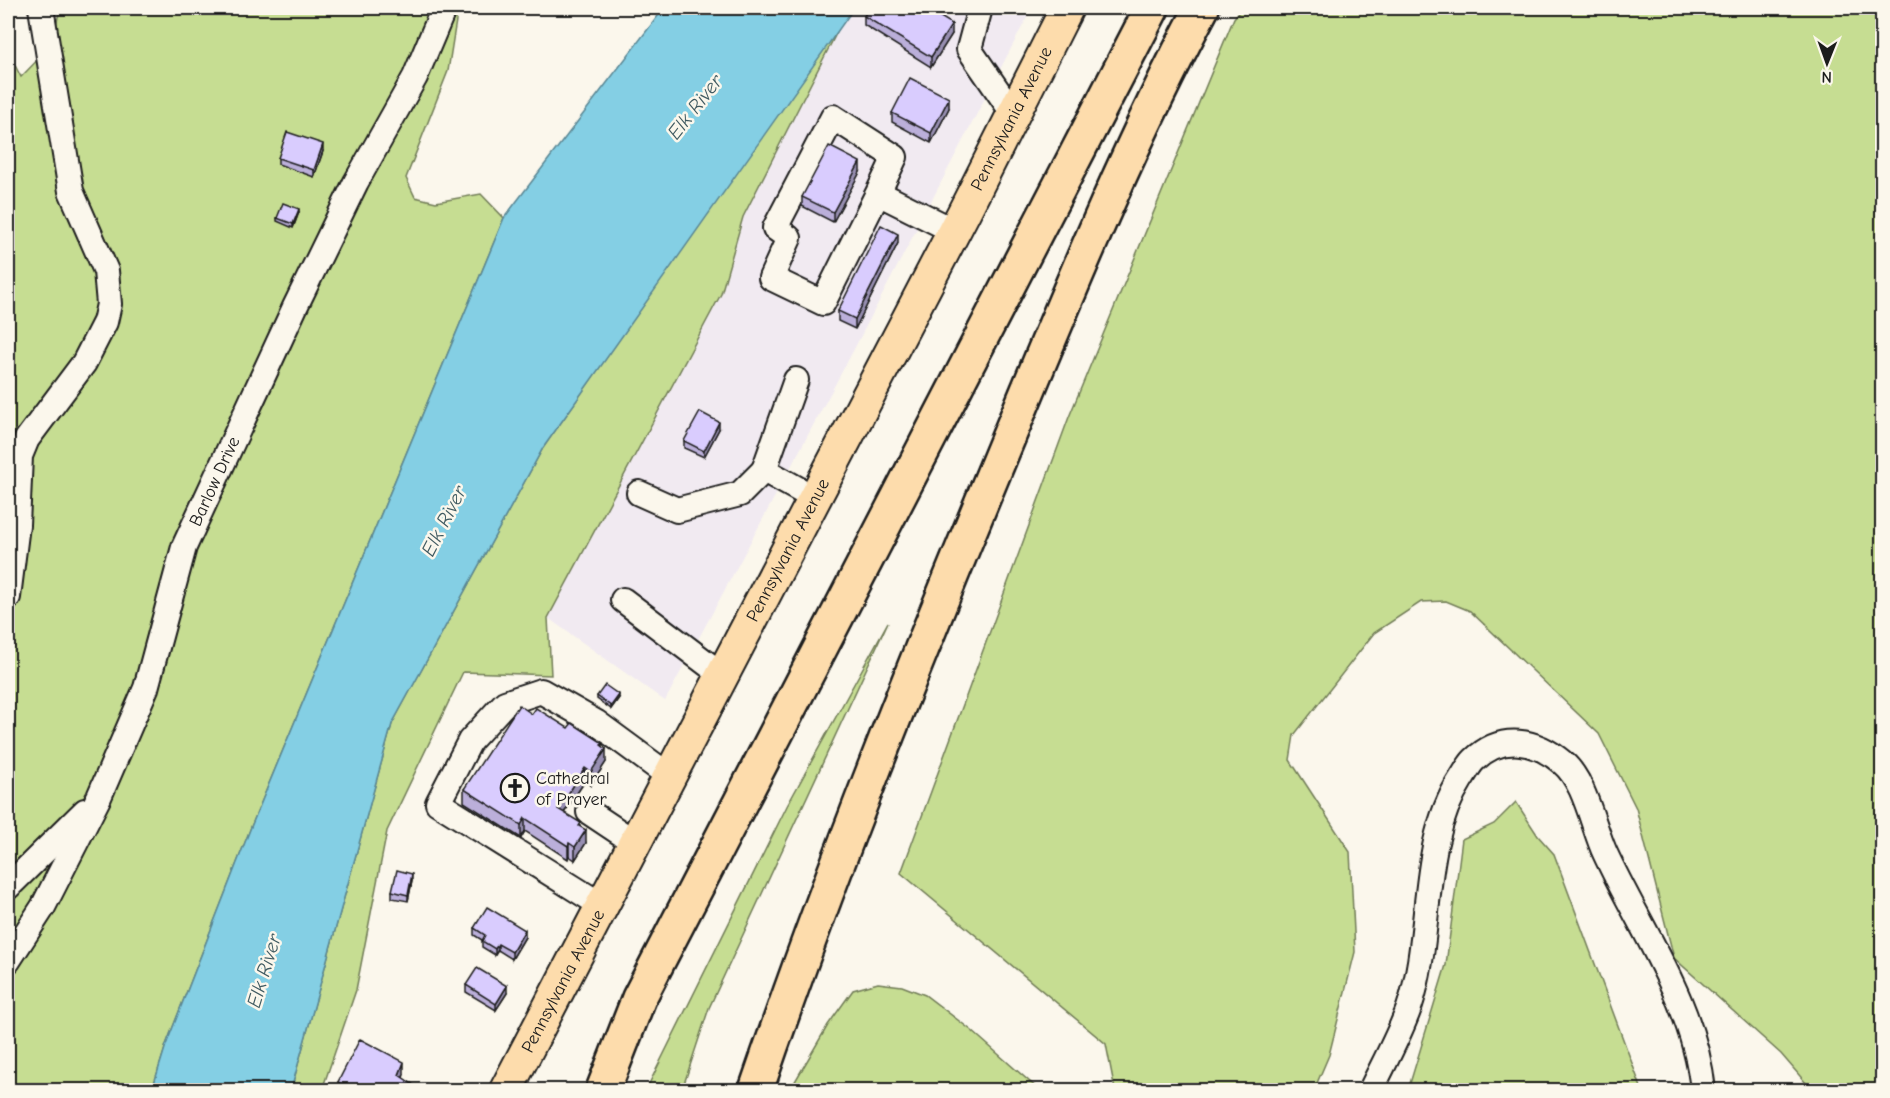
<svg xmlns="http://www.w3.org/2000/svg" width="1890" height="1098" font-family="'Comic Neue',sans-serif">
<rect width="100%" height="100%" fill="#fbf7ec"/>
<filter id="ink" filterUnits="userSpaceOnUse"><feTurbulence type="fractalNoise" baseFrequency=".0167" numOctaves="2"/><feDisplacementMap in="SourceGraphic" scale="12" xChannelSelector="R" yChannelSelector="G"/><feConvolveMatrix kernelMatrix="1 2 1 2 8 2 1 2 1" color-interpolation-filters="sRGB"/></filter>
<g filter="url(#ink)">
<path fill="#f1eaf1" d="M854,8H1032L852,353L665,701L548,618L721,294L743,217L842,22Z"/>
<path fill="#c6dd92" stroke="#717c57" stroke-width="1.5" d="M60,8H458L448,71L406,178L415,197L436,202L481,194L504,218L251,827L166,1045L152,1090H8V328C18,312 15,296 8,279V52L21,77L52,45Z
M1242,8H1882V1090H1812L1781,1054L1674,958L1636,808L1599,734L1470,611L1446,601L1421,602L1374,633L1294,735L1290,760L1350,852L1355,952L1329,1055L1314,1090H1115L1106,1044L901,873L1069,417L1234,18Z
M842,22L743,217L721,294L548,618L551,675L463,672L387,831L356,990L322,1090H291L392,724L543,448Z
M888,622L709,1008L682,1090H646L787,806Z
M1516,802L1538,836L1554,854L1642,1090H1408L1446,965L1462,839L1494,824Z
M878,983L902,986L925,995L971,1030L1039,1090H790L828,1025L853,990Z"/>
<path fill="#84cfe4" stroke="#5a8794" stroke-width="1.5" d="M664,8H854L543,448L392,724L291,1090H152L166,1045L251,827L504,218Z"/>
<g fill="none" stroke-linecap="round" stroke-linejoin="round">
<g stroke="#1c1c1c" stroke-width="28">
<g id="minor">
<path d="M980,8L969,49L1013,113"/>
<path d="M878,193L823,303L771,278L789,238L775,228L833,117L895,157L878,193L954,231"/>
<path d="M796,380L764,470L814,498"/>
<path d="M639,493L677,510L740,494L764,470"/>
<path d="M8,597L17,525L20,456L27,439L84,363L105,322L109,304L106,271L71,191L41,8"/>
<path d="M623,600L722,675"/>
<path d="M589,812L634,842"/>
<path d="M8,887L85,811"/>
<path d="M601,905L438,803L470,741L505,703L541,691L597,723L669,776"/>
<path id="s1" d="M8,961L43,907L99,797L146,688L184,547L295,307L356,182L415,77L444,8"/>
<path d="M1371,1090C1384,1063 1399,1036 1409,1008C1434,934 1418,846 1461,779C1465,773 1469,765 1474,760C1502,733 1536,740 1563,763C1585,781 1593,827 1605,853C1641,931 1694,1002 1703,1090"/>
</g>
</g>
<g stroke="#1c1c1c" stroke-width="36">
<g id="major">
<path id="s2" d="M506,1090L963,214L1067,8"/>
</g>
</g>
<g stroke="#1c1c1c" stroke-width="38">
<path id="highway" d="M603,1090L639,998L1152,8
M756,1090C830,873 916,660 1004,448C1066,299 1126,150 1202,8"/>
</g>
<use href="#minor" stroke="#fbf7ec" stroke-width="24"/>
<use href="#major" stroke="#fddcac" stroke-width="32"/>
<use href="#highway" stroke="#fddcac" stroke-width="33"/>
</g>
<path fill="#bbafda" stroke="#1c1c1c" stroke-width="1.5" d="M864,16L952,34L931,67L864,25Z
M949,108L931,143L892,122V113Z
M323,151L314,177L278,164V158Z
M860,172L833,222L802,206V197Z
M299,212L293,228L277,221V218Z
M898,243L855,329L838,321V311Z
M719,429L704,457L684,448V441Z
M597,696L619,698L611,709L597,699Z
M532,714L568,728L606,762L591,785L585,781L564,813L581,827L586,843L575,860L569,856L568,859L525,831L521,838L464,802V789Z
M412,881L408,901L392,898V891Z
M474,928L525,937L512,959L498,950L495,955L482,947V940L474,935Z
M466,985L507,993L496,1010L466,992Z
M404,1074L403,1078L421,1090H338V1082Z"/>
<path fill="#988fb2" stroke="#1c1c1c" stroke-width="1.5" d="M952,24V34L931,67V57Z
M949,98V108L931,143V133Z
M323,144V151L314,177V170Z
M860,162V172L833,222V212Z
M299,209V212L293,228V224Z
M898,234V243L855,329V319Z
M719,422V429L704,457V451Z
M619,695V698L611,709V706Z
M603,743V754L606,749V762L591,785V772Z
M585,768V781L558,822V809Z
M525,818V831L521,838V825Z
M586,830V843L575,860V847Z
M569,843V856L568,859V846Z
M412,874V881L408,901V895Z
M525,930V937L512,959V952Z
M498,944V950L495,955V949Z
M507,986V993L496,1010V1004Z
M404,1062V1074L399,1088V1075Z"/>
<path fill="#d9ccfe" stroke="#1c1c1c" stroke-width="1.5" d="M869,8H926L952,24L931,57L864,16Z
M910,78L949,98L931,133L892,113Z
M287,132L323,144L314,170L278,158Z
M829,146L860,162L833,212L802,197Z
M283,203L299,209L293,224L277,218Z
M881,225L898,234L855,319L838,311Z
M700,412L719,422L704,451L684,441Z
M605,685L619,695L611,706L597,696Z
M519,705L532,714L536,708L568,728L572,723L603,743L601,745L606,749L591,772L585,768L558,809L581,823L579,826L586,830L575,847L569,843L568,846L525,818L521,825L464,789Z
M397,870L412,874L408,895L392,891Z
M487,907L525,930L512,952L498,944L495,949L482,941L485,935L474,928Z
M477,968L507,986L496,1004L466,985Z
M360,1039L404,1062L399,1075L421,1090H354L338,1082Z"/>
</g>
<defs>
<g id="church-ring" transform="scale(1.5)"><circle r="9.5" fill="#fbf7ec" stroke="#1c1c1c" stroke-width="1.5"/><path d="M-1.2-6h2.4v3.5h3.3v2.4h-3.3V6h-2.4V-.1h-3.3v-2.4h3.3Z" fill="#1c1c1c"/></g>
</defs>
<g fill-rule="evenodd">
<use href="#church-ring" x="515" y="788"/>
</g>
<g text-anchor="middle" dominant-baseline="central" stroke-width="5" stroke-linejoin="round" paint-order="stroke">
<g font-size="18" fill="#1c1c1c" stroke="#fbf7ec">
<text stroke="none"><textPath href="#s2" startOffset="1095">Pennsylvania Avenue</textPath></text>
<text stroke="none"><textPath href="#s1" startOffset="525">Barlow Drive</textPath></text>
<text stroke="none"><textPath href="#s2" startOffset="609">Pennsylvania Avenue</textPath></text>
<text stroke="none"><textPath href="#s2" startOffset="123">Pennsylvania Avenue</textPath></text>
</g>
<g font-size="18" fill="#1c1c1c" stroke="#fbf7ec" text-anchor="start">
<text x="536" y="778">Cathedral<tspan x="536" dy="21">of Prayer</tspan></text>
</g>
<g font-size="20" font-style="italic" fill="#405b62" stroke="#fbf7ec">
<text transform="translate(695 107) rotate(-52)">Elk River</text>
<text transform="translate(444 521) rotate(-63)">Elk River</text>
<text transform="translate(264 971) rotate(-73)">Elk River</text>
</g>
</g>
<rect width="1890" height="1098" fill="none" stroke="#fbf7ec" stroke-width="30"/>
<rect x="15" y="15" width="1860" height="1068" fill="none" stroke="#1c1c1c" stroke-width="2" filter="url(#ink)"/>
<g transform="translate(1827 63) rotate(181)" stroke="#fbf7ec" stroke-width="4.5" paint-order="stroke">
<path d="M0-4.5L10 22L0 15L-10 22Z" fill="#1c1c1c"/>
<text y="-9" font-size="16" font-weight="bold" text-anchor="middle" fill="#1c1c1c">N</text>
</g>
</svg>
